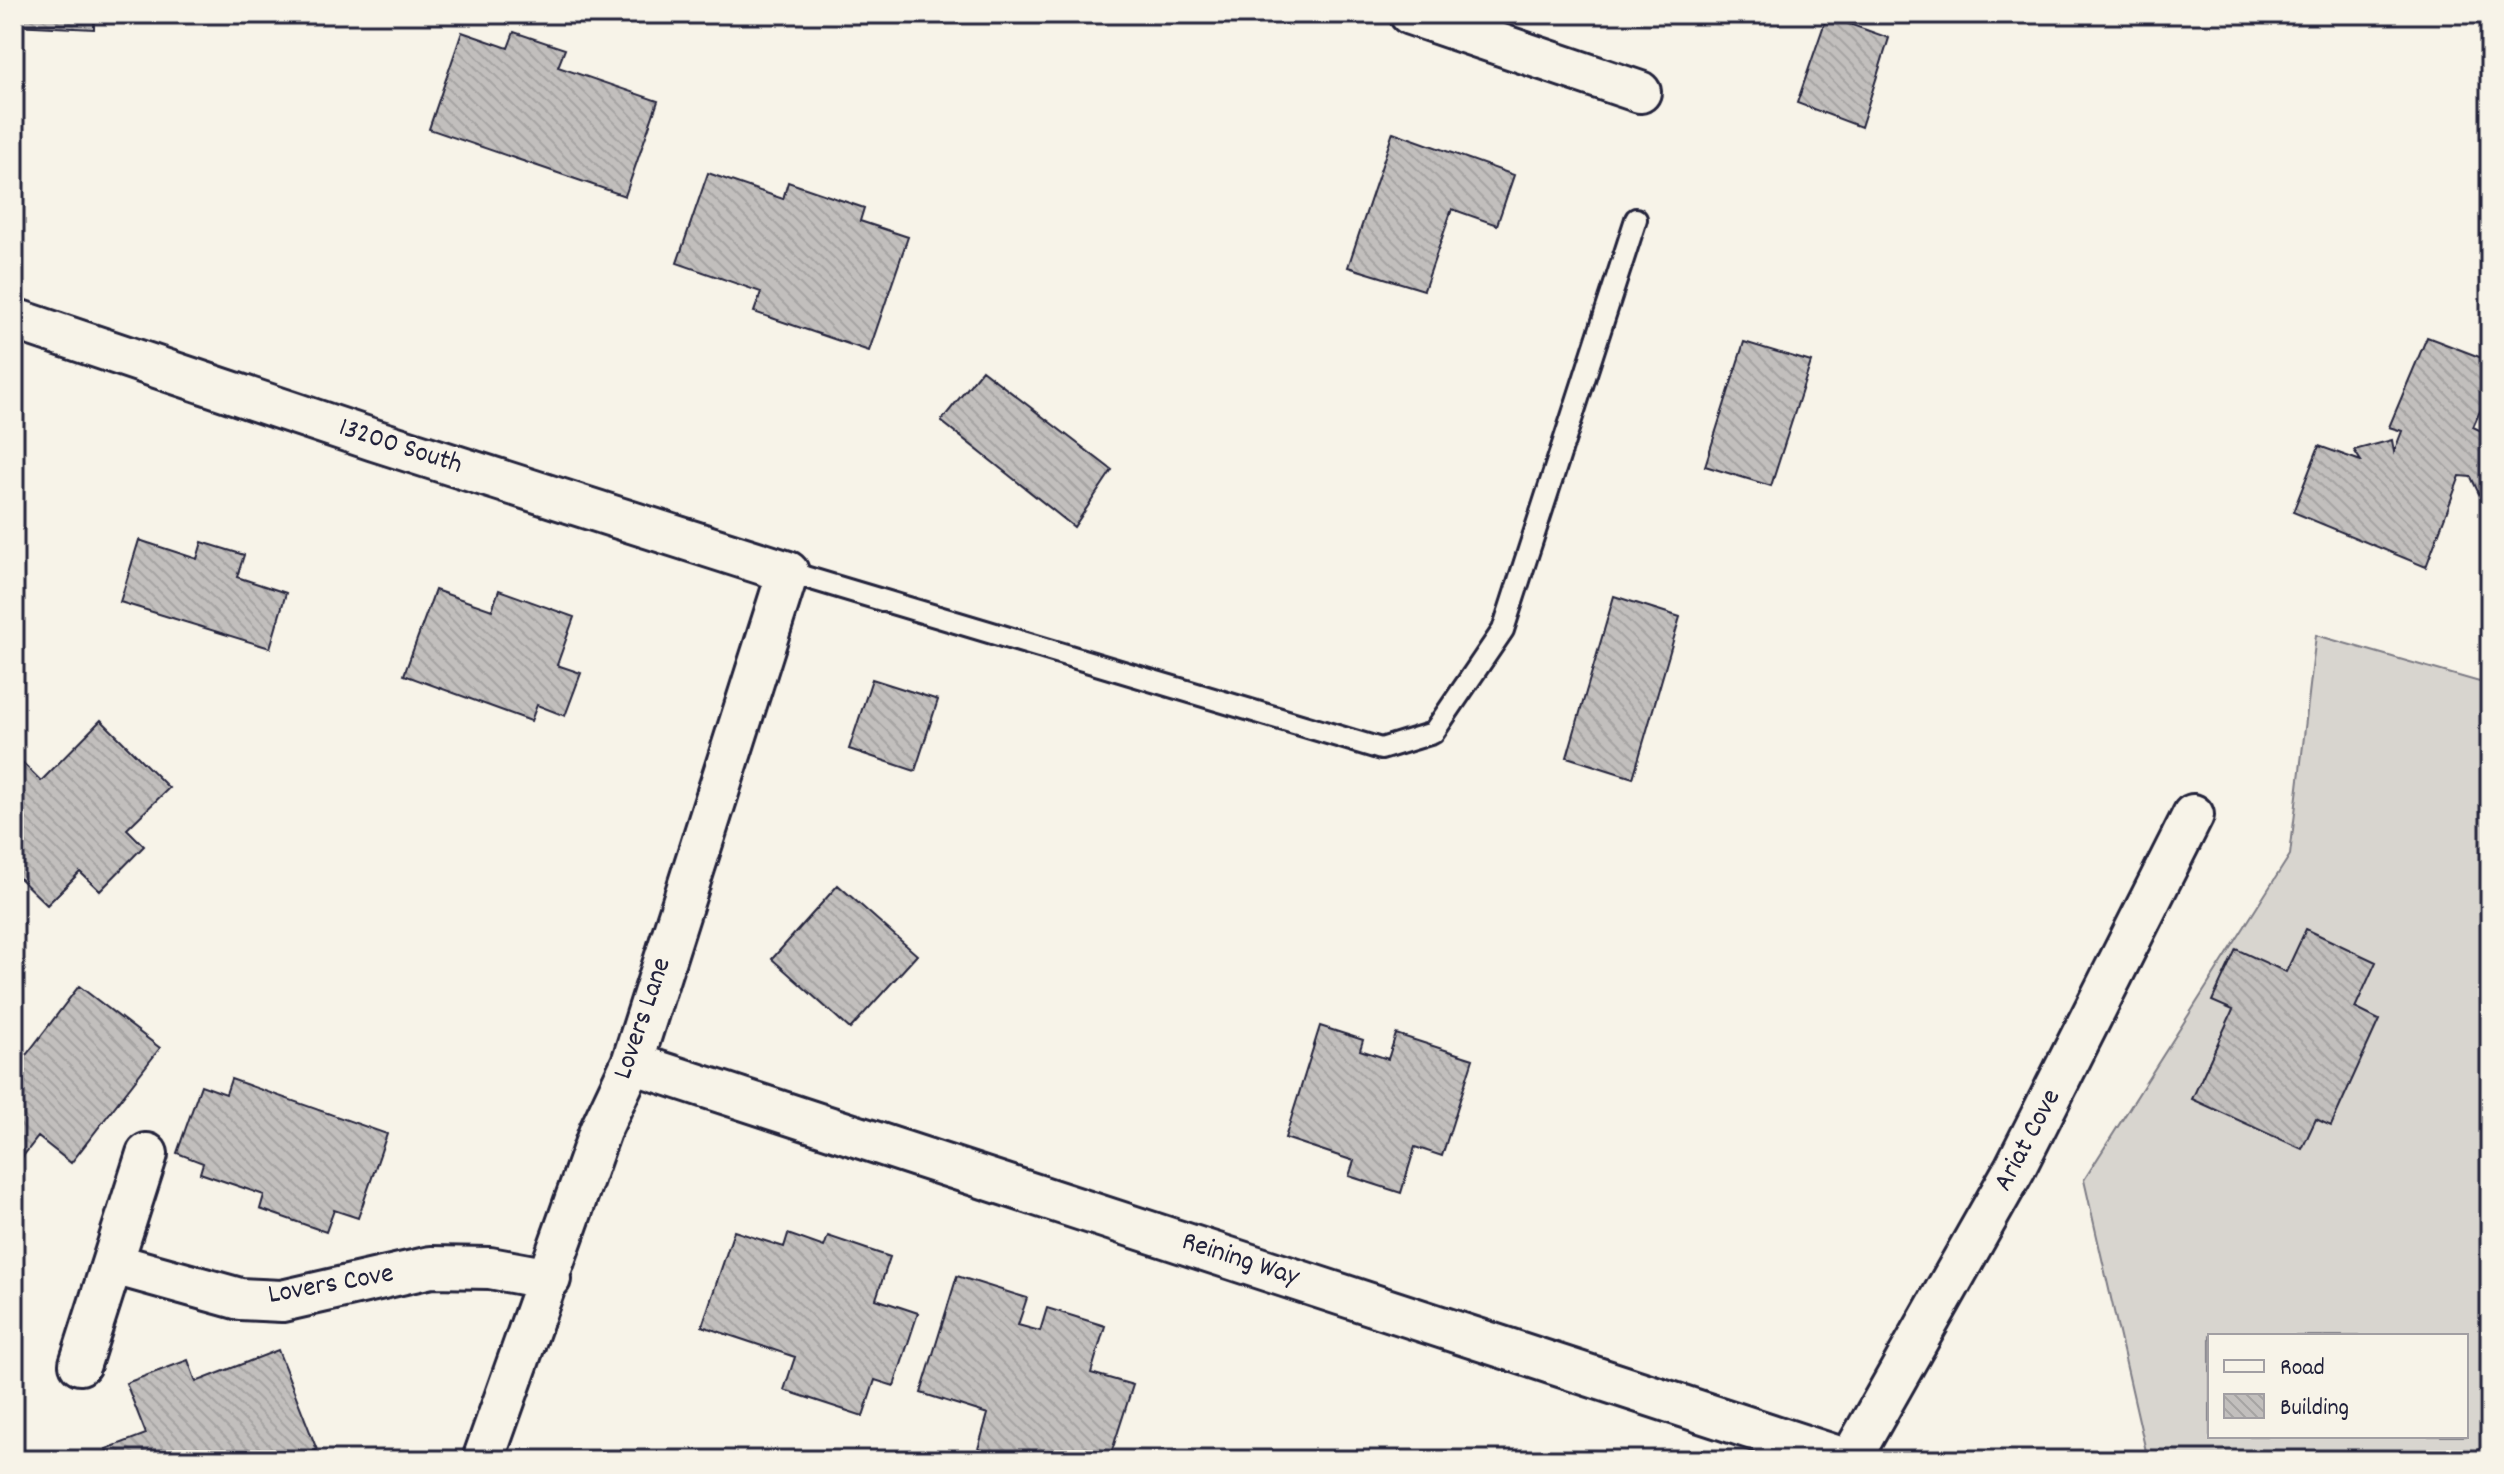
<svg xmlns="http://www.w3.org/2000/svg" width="2504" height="1474" font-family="Dekko,sans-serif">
<defs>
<pattern id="building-back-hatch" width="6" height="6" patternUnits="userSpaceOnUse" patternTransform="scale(2)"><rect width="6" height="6" fill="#c2bfbd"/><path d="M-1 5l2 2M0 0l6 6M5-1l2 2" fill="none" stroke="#a6a4a3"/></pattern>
</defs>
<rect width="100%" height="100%" fill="#f7f3e8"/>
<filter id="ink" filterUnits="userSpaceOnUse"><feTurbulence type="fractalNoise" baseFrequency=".0125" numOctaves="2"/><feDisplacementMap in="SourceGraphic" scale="16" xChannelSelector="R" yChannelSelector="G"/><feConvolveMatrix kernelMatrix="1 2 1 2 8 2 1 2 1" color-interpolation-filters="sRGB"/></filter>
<g filter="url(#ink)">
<path fill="#d8d5cf" stroke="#7d7c85" stroke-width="2" fill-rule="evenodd" d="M2316,635L2490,685V1460H2148L2084,1180L2290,855ZM2210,1336H2466V1436H2210Z"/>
<path fill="url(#building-back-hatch)" stroke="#22223b" stroke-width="2" d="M14,14H94V29L14,25Z
M1827,16L1889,38L1861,127L1797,103Z
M462,32L508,48L514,32L565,49L558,67L658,101L625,196L429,129Z
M1393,132L1514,175L1497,225L1452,209L1424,290L1348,267Z
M708,173L783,199L788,182L864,208L860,221L908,237L869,351L754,312L761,292L677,263Z
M2427,337L2490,361V389L2473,427L2490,435V500L2480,496L2471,477L2460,476L2426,567L2293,512L2319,446L2361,461L2354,450L2392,440L2394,452L2402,431L2389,427Z
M1744,342L1811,362L1771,486L1705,466Z
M982,370L1112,470L1074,527L941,421Z
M139,540L197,559L202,542L244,555L237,577L286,593L270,648L120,602Z
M435,590L492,610L499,590L574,617L557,665L581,673L565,716L537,705L531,721L404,675Z
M1614,596L1680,617L1633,778L1567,757Z
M872,679L938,700L915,771L849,749Z
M101,720L169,788L127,829L144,846L100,891L80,872L47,905L14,873V773L23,763L41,781Z
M838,885L917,955L850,1029L772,959Z
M2306,929L2376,962L2355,1008L2379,1020L2331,1126L2316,1119L2302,1149L2192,1099L2233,1010L2212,1001L2236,949L2286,972Z
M79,986L160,1048L71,1163L38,1137L20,1160L14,1155V1071Z
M1320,1026L1363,1040L1360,1050L1388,1059L1396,1034L1473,1059L1442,1156L1415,1147L1401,1193L1349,1176L1354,1161L1285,1138Z
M231,1079L387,1134L358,1218L334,1210L326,1232L260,1209L264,1195L200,1173L203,1163L177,1153L201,1085L226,1094Z
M734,1231L784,1247L788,1234L824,1247L828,1236L890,1257L876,1299L918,1313L894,1386L875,1380L863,1416L784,1390L795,1357L702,1326Z
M957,1276L1027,1298L1018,1325L1040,1331L1047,1308L1105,1326L1091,1373L1133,1385L1109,1460H1090L1064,1452L1061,1460H1012L978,1449L988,1414L921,1393Z
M278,1350L317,1450L290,1460H110L106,1449L146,1434L126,1383L188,1360L196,1382Z"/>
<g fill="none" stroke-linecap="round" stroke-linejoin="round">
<g stroke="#22223b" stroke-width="26">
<path id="service" d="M788,572L1381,749L1433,733L1503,630L1636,219"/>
</g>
<g stroke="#22223b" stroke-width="46">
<path id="minor" d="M1410,14L1640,92
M14,319L374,440L788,572L632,1063L600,1131L483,1460
M632,1063L1848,1460
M114,1264L240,1299L282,1301L431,1267L490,1268L550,1279
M80,1364L147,1154
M1850,1460L2015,1168L2193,815"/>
</g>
<use href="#service" stroke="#f7f3e8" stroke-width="20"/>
<use href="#minor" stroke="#f7f3e8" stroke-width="40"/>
</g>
</g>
<g text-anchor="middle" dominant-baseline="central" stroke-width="8" stroke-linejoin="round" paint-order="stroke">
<g font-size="28" fill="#22223b" stroke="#f7f3e8">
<text transform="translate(400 448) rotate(18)">13200 South</text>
<text transform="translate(644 1019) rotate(-71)">Lovers Lane</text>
<text transform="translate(2029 1141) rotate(-62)">Ariat Cove</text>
<text transform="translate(1240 1261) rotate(18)">Reining Way</text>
<text transform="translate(331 1286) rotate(-10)">Lovers Cove</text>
</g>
</g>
<rect width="2504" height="1474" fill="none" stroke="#f7f3e8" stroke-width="48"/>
<rect x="24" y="24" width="2456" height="1426" fill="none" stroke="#22223b" stroke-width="3" filter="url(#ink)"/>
<rect x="2208" y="1334" width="260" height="104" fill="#f7f3e8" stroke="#a29fa3" stroke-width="2"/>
<rect x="2224" y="1360" width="40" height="12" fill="#f7f3e8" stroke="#a29fa3" stroke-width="2"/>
<text x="2280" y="1374" font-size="24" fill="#22223b">Road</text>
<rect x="2224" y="1394" width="40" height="24" fill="url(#building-back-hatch)" stroke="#a29fa3" stroke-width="2"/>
<text x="2280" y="1414" font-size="24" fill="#22223b">Building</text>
</svg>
